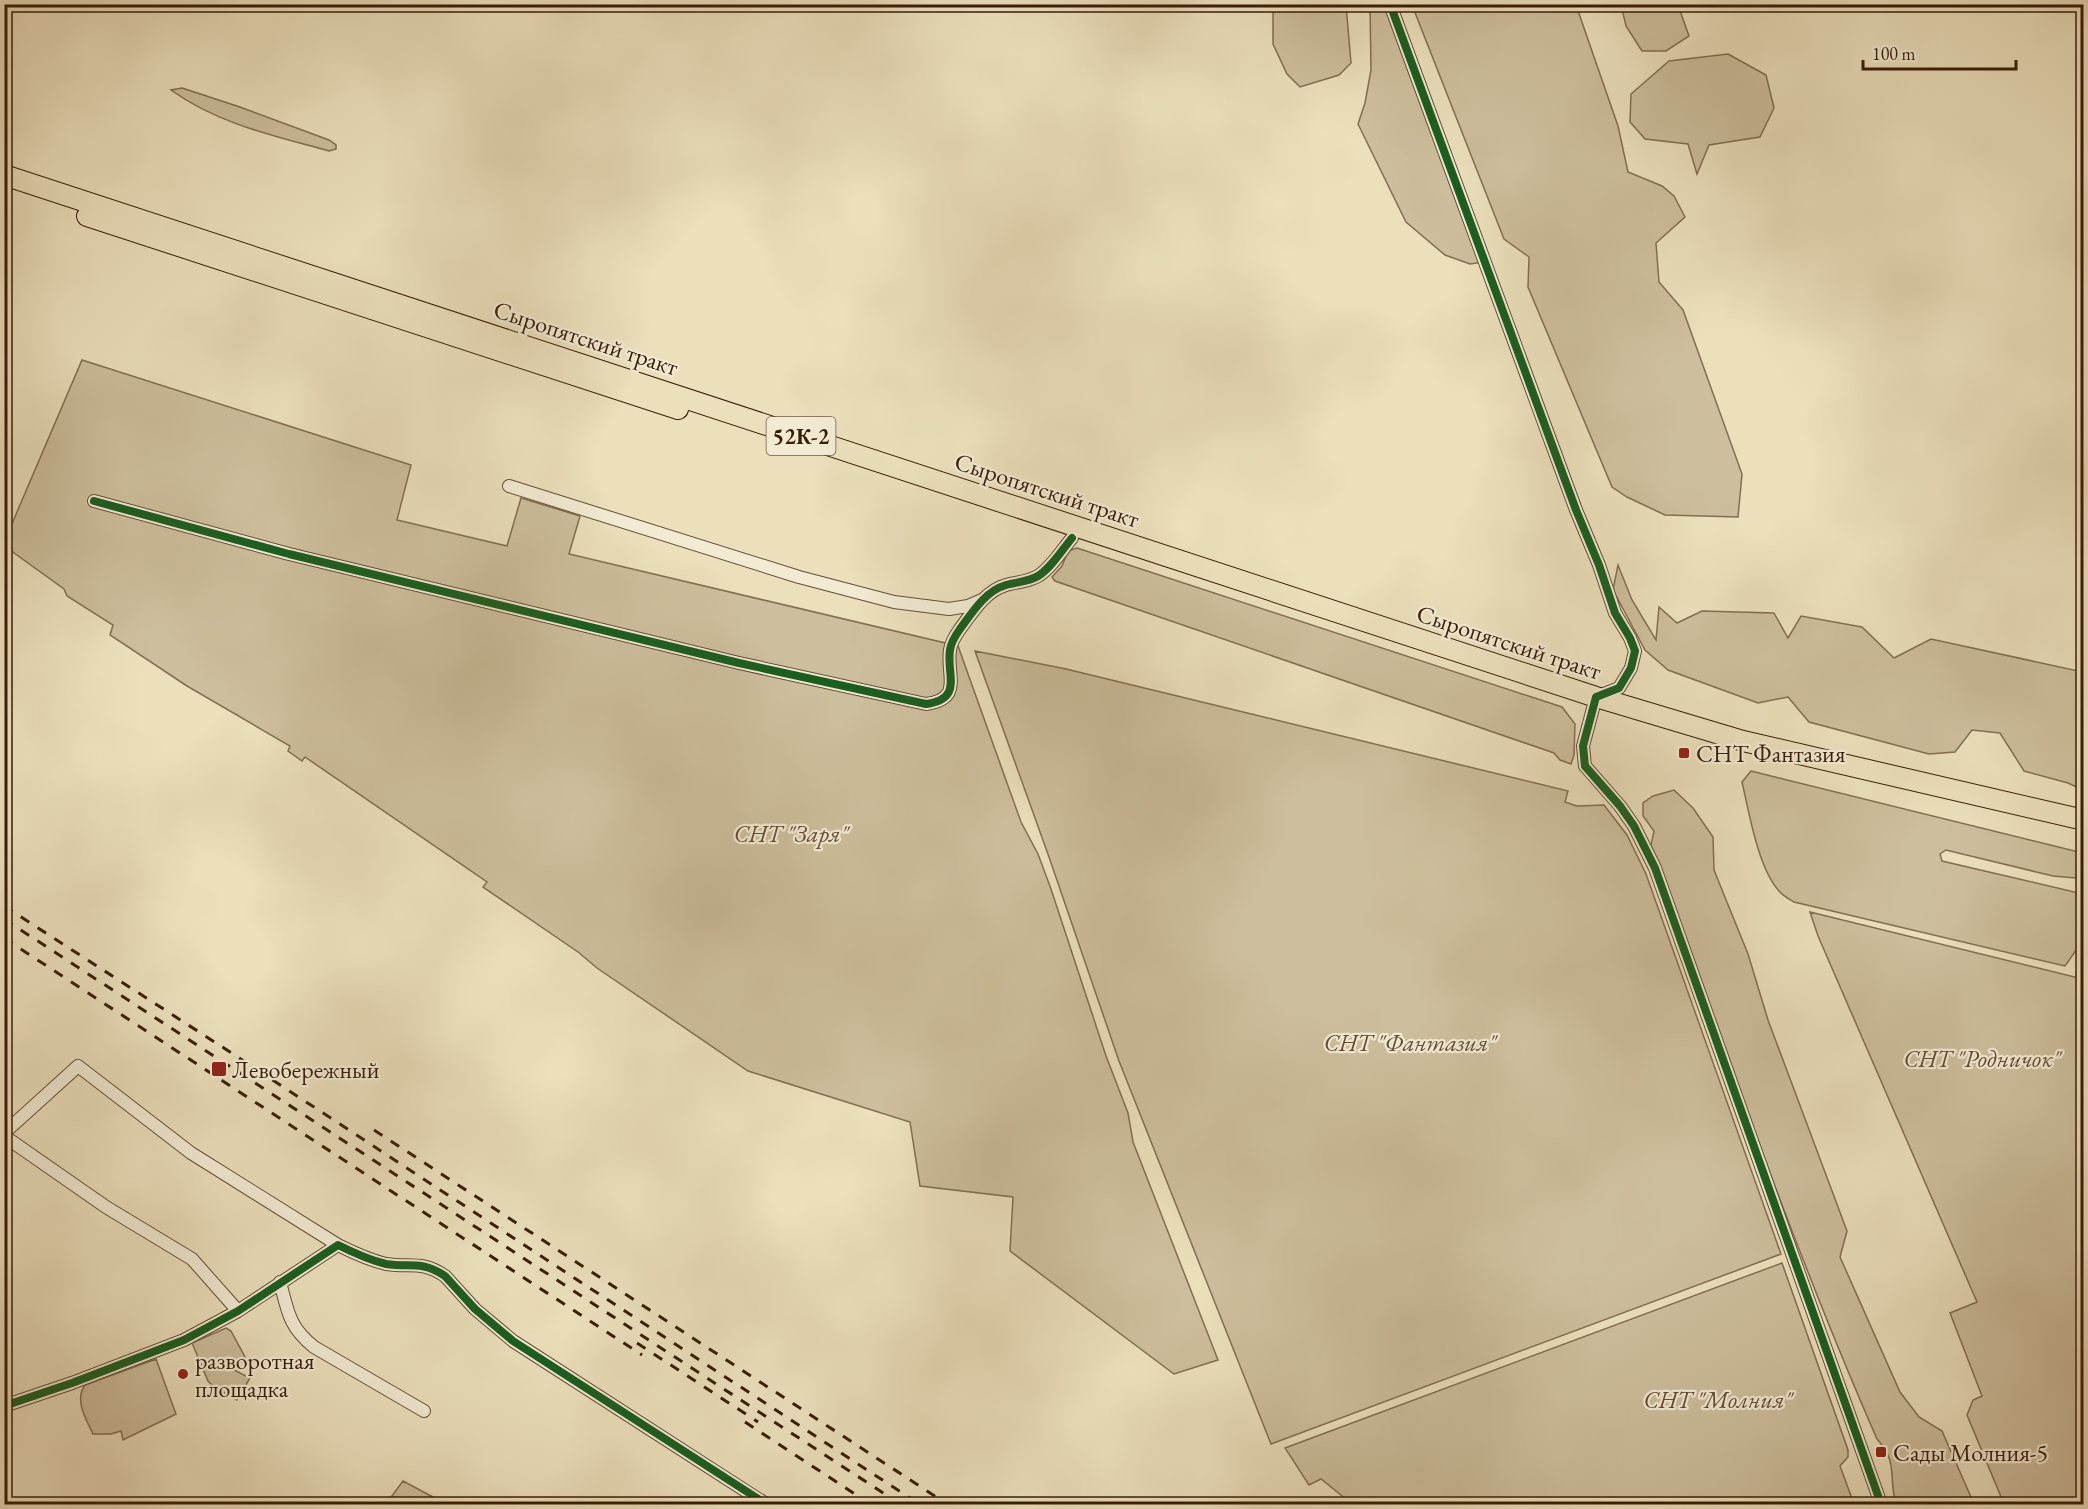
<svg xmlns="http://www.w3.org/2000/svg" width="2088" height="1509" font-family="'EB Garamond',serif">
<rect width="100%" height="100%" fill="#ebdfbc"/>
<filter id="stains"><feTurbulence type="fractalNoise" baseFrequency=".00333" numOctaves="4"/><feColorMatrix values="0 0 0 0 .2 0 0 0 0 .09 0 0 0 0 .02 0 0 0 .5 -.17"/></filter>
<radialGradient id="worn" r=".72"><stop offset=".6" stop-color="#630" stop-opacity="0"/><stop offset="1" stop-color="#630" stop-opacity=".3"/></radialGradient>
<path fill="#cdbe9d" stroke="#826e52" stroke-width="1.5" d="M1273,5H1346L1351,63L1339,75L1300,87L1287,74L1273,44Z
M1370,5H1389L1484,262L1470,264L1445,255L1406,222L1358,124L1365,103L1371,70Z
M1412,5H1576L1618,126L1628,172L1662,186L1674,196L1685,217L1656,243L1659,282L1683,310L1742,474L1738,517L1665,515L1627,497L1612,487L1528,287L1529,257L1504,239Z
M1621,5H1678L1689,36L1666,51H1642L1626,26Z
M1728,54L1766,75L1774,108L1760,137L1709,145L1697,174L1688,144L1645,139L1630,122L1631,94L1669,61Z
M182,88L240,107L329,140L336,145V149L329,151C275,136 218,124 171,90Z
M82,360L411,465L397,520L507,546L521,498L580,516L569,554L958,646L1021,822L1038,854L1051,889L1106,1056L1128,1113L1133,1142L1218,1360L1174,1374L1010,1251L1013,1197L920,1186L910,1122L748,1071L597,968L578,952L483,887L487,882L305,757L302,761L288,751L290,746L187,686L110,635L113,625L67,596L64,589L10,550L5,540Z
M1077,548L1562,707L1575,724L1574,755L1571,764L1560,760L1554,753L1055,581L1052,577L1062,566L1068,551Z
M1618,565L1632,600L1656,640L1659,607L1677,623L1702,611L1774,613L1788,638L1801,616L1862,627L1894,658L1931,639L2083,672V790L2068,783L2024,771L2000,733L1972,730L1955,752L1929,754L1809,722L1788,697L1758,703L1668,670L1645,650L1613,590Z
M975,651L1066,669L1568,791L1565,802L1577,806L1604,805L1627,835L1646,874L1781,1254L1271,1444L1119,1061L1049,857Z
M1751,771L2083,853V875L2076,878L2053,876L1946,850L1940,854L1942,861L2083,894V967L2079,946L2065,966L1794,902C1789,899 1783,896 1779,891C1758,868 1749,812 1742,782Z
M1674,790L1693,808L1713,837L1714,870L1748,954L1768,1020L1847,1231L1840,1257L1900,1392L1919,1417L1942,1431L1974,1504H1896C1888,1478 1899,1463 1877,1439C1792,1245 1723,1044 1651,845L1654,831L1643,816V803L1653,796Z
M1810,912L2083,979V1504H2004L1967,1415L1973,1400L1982,1396L1950,1313L1977,1302L1818,936Z
M1782,1263L1848,1450V1457L1840,1466L1854,1504H1352L1321,1479L1309,1485L1285,1448Z
M226,1328L231,1331L245,1357L234,1370L250,1378L237,1400L215,1388L208,1381L192,1343Z
M156,1359L176,1414L123,1440L121,1431L111,1434H93C86,1419 74,1400 85,1385Z
M403,1481L446,1504H386Z"/>
<g fill="none" stroke-linecap="round" stroke-linejoin="round">
<g stroke="#654e35" stroke-width="14">
<path id="street" d="M1390,4L1576,510L1599,565L1615,613L1630,638L1635,651L1631,668L1619,688L1596,697L1583,746L1585,766L1620,806L1634,826L1655,868L1881,1504
M509,486L799,577L894,602L949,609L968,606L982,600
M94,501L289,554L739,663L926,704C964,699 946,674 950,650C951,642 955,636 960,629C972,613 985,591 1006,585C1016,582 1028,582 1038,576C1051,568 1062,550 1072,538
M4,1133L78,1066L191,1153L338,1245
M4,1136L106,1207L192,1259L238,1311
M280,1282C288,1312 289,1327 314,1347L424,1411
M4,1406L72,1383L184,1340L238,1311L338,1245C354,1253 369,1260 386,1264C411,1268 421,1260 445,1276L475,1309L513,1341L766,1504"/>
</g>
<g stroke="#381d08" stroke-width="22">
<path id="primary" d="M4,175L1596,697L1743,741L2084,820
M87,216L678,409"/>
</g>
<use href="#street" stroke="#f2ead3" stroke-width="12"/>
<use href="#primary" stroke="#ebdfbc" stroke-width="20"/>
<path stroke="#381d08" stroke-width="3" stroke-dasharray="10 10" stroke-linecap="butt" d="M4,906L230,1052L919,1504
M4,919L900,1504
M4,938L642,1355
M374,1130L947,1504
M637,1343L758,1422
M745,1422L870,1504"/>
<g stroke="#f2ead3" stroke-width="11">
<path id="cycleway" d="M1390,4L1576,510L1599,565L1615,613L1630,638L1635,651L1631,668L1619,688L1596,697L1583,746L1585,766L1620,806L1634,826L1655,868L1881,1504
M94,501L289,554L739,663L926,704C964,699 946,674 950,650C951,642 955,636 960,629C972,613 985,591 1006,585C1016,582 1028,582 1038,576C1051,568 1062,550 1072,538
M4,1406L72,1383L184,1340L238,1311L338,1245C354,1253 369,1260 386,1264C411,1268 421,1260 445,1276L475,1309L513,1341L766,1504"/>
</g>
<use href="#cycleway" stroke="#1b5e20" stroke-width="8"/>
</g>
<g fill="#8f2418" stroke="#f2ead3" stroke-width="2">
<rect x="1678" y="747" width="12" height="12" rx="3"/>
<rect x="211" y="1061" width="16" height="16" rx="3"/>
<circle cx="183" cy="1374" r="6"/>
<rect x="1875" y="1446" width="12" height="12" rx="3"/>
</g>
<g text-anchor="middle" dominant-baseline="central" stroke-width="4.5" stroke-linejoin="round" paint-order="stroke">
<rect fill="#f2ead3" stroke="#705a45" stroke-width="1.5" x="766.5" y="417" width="69" height="38" rx="4.5"/>
<g font-size="22" font-weight="bold" fill="#381d08">
<text x="801" y="436">52К-2</text>
</g>
<g font-size="24" fill="#381d08" stroke="#f2ead3">
<text transform="translate(586 338) rotate(18)">Сыропятский тракт</text>
<text transform="translate(1047 490) rotate(18)">Сыропятский тракт</text>
<text transform="translate(1509 642) rotate(18)">Сыропятский тракт</text>
</g>
<g font-size="24" fill="#381d08" stroke="#f2ead3" text-anchor="start">
<text x="1696" y="753">СНТ Фантазия</text>
<text x="232" y="1069">Левобережный</text>
<text x="195" y="1360">разворотная<tspan x="195" dy="28">площадка</tspan></text>
<text x="1893" y="1452">Сады Молния-5</text>
</g>
<g font-size="24" font-style="italic" fill="#654d35" stroke="#f2ead3">
<text x="791" y="833">СНТ "Заря"</text>
<text x="1410" y="1042">СНТ "Фантазия"</text>
<text x="1982" y="1058">СНТ "Родничок"</text>
<text x="1718" y="1399">СНТ "Молния"</text>
</g>
</g>
<rect width="2088" height="1509" fill="none" stroke="#ebdfbc" stroke-width="24"/>
<rect x="6" y="6" width="2076" height="1497" fill="none" stroke="#381d08" stroke-width="3"/>
<rect x="12" y="12" width="2064" height="1485" fill="none" stroke="#381d08" stroke-width="1.5"/>
<path d="M1863 60v9h153v-9" fill="none" stroke="#381d08" stroke-width="3"/>
<text x="1872" y="60" font-size="18" fill="#381d08" stroke="#f2ead3" stroke-width="4.5" paint-order="stroke">100 m</text>
<rect width="100%" height="100%" filter="url(#stains)"/>
<rect width="100%" height="100%" fill="url(#worn)"/>
</svg>
